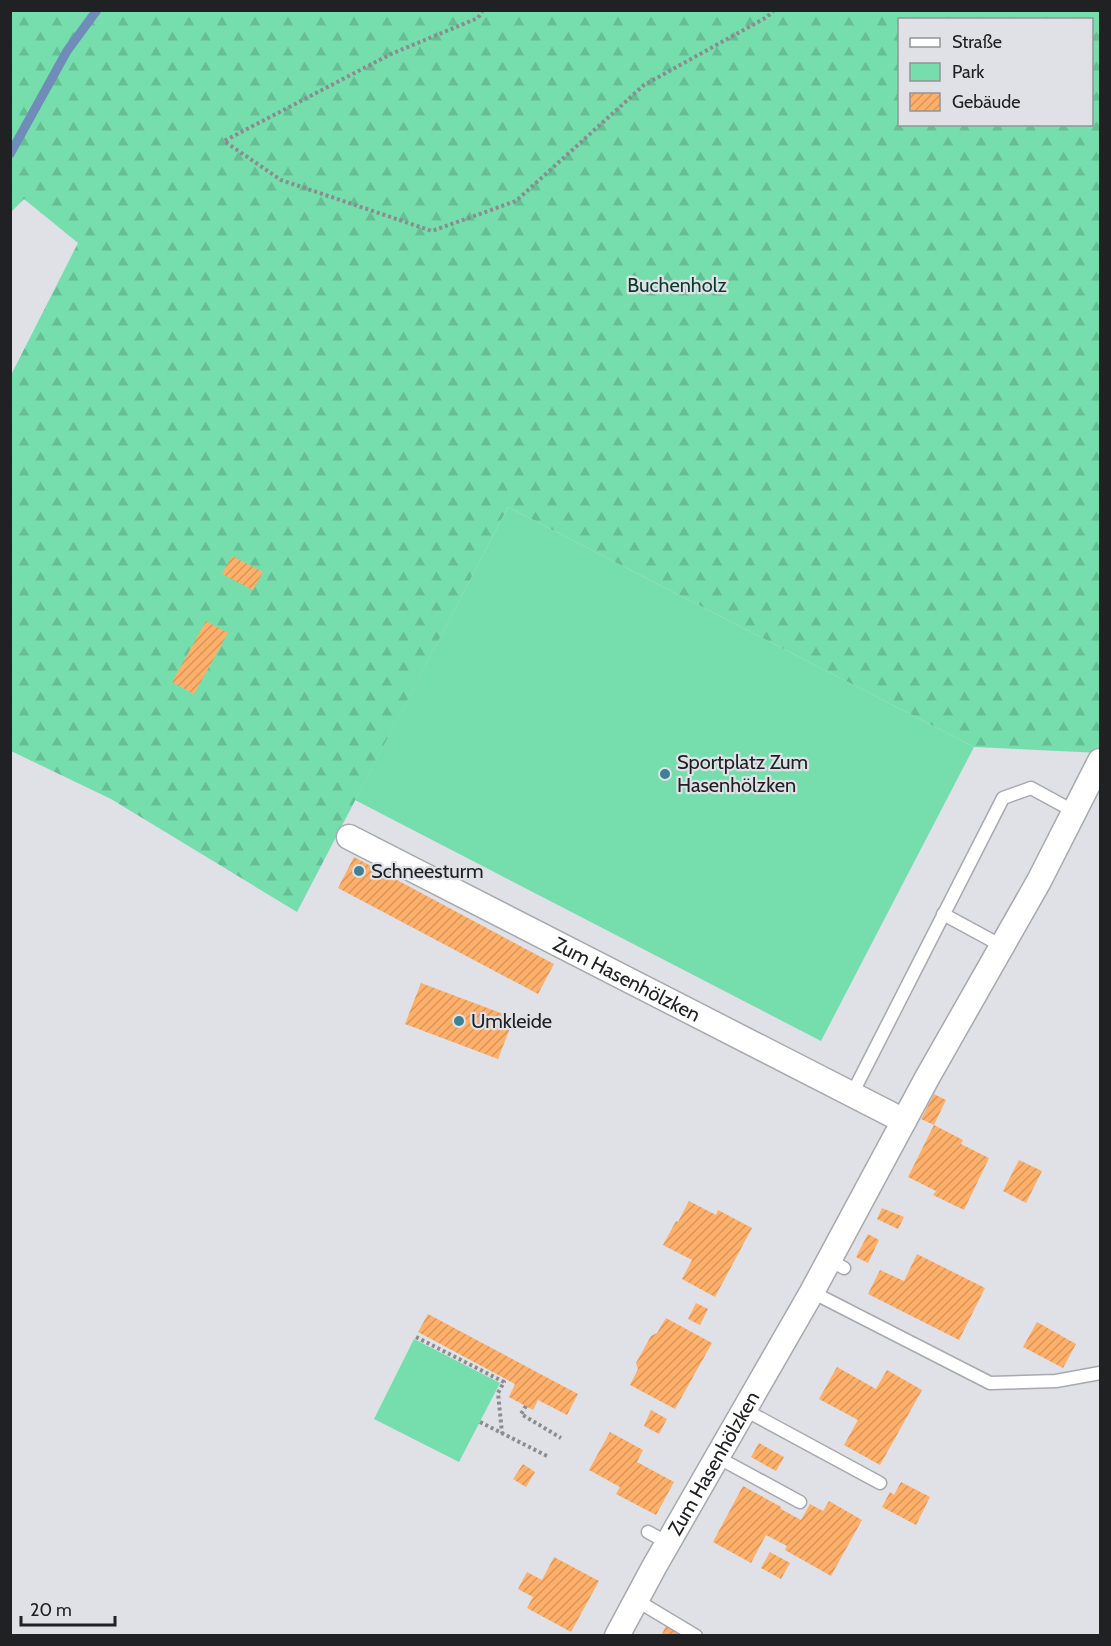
<svg xmlns="http://www.w3.org/2000/svg" width="1111" height="1646" font-family="Cabin,sans-serif">
<defs>
<pattern id="forest-firs" width="22" height="20" patternUnits="userSpaceOnUse" patternTransform="scale(1.5)"><rect width="22" height="20" fill="#76dead"/><path d="M5 1l3.5 6h-7zM16 11l3.5 6h-7z" fill="#66be95"/></pattern>
<pattern id="building-hatch" width="6" height="6" patternUnits="userSpaceOnUse" patternTransform="scale(1.5)"><rect width="6" height="6" fill="#feaf69"/><path d="M-1 1l2-2M0 6l6-6M5 7l2-2" fill="none" stroke="#d9965b"/></pattern>
</defs>
<rect width="100%" height="100%" fill="#dfe1e6"/>
<path fill="#76dead" d="M508,507L974,747L821,1041L355,800Z
M414,1339L500,1383L459,1462L374,1419Z"/>
<path fill="url(#forest-firs)" fill-rule="evenodd" d="M11,11H1100V753L974,747L508,507L297,912L111,799L11,751V375L78,243L24,199L11,212ZM900,20H1092V124H900Z"/>
<g fill="none" stroke-linecap="round" stroke-linejoin="round">
<path stroke="#708dba" stroke-width="9" d="M10,154L67,51L97,10"/>
</g>
<path fill="url(#building-hatch)" d="M232,556L263,572L253,590L222,574Z
M206,621L228,633L194,694L172,682Z
M354,857L554,964L538,994L338,888Z
M421,983L514,1018L498,1059L405,1024Z
M934,1094L946,1100L934,1125L921,1119Z
M934,1125L963,1140L961,1144L989,1158L964,1210L933,1195L936,1191L908,1177Z
M1019,1160L1042,1171L1026,1203L1003,1191Z
M689,1201L716,1215L718,1210L752,1228L715,1297L682,1279L692,1260L663,1245L676,1221L678,1222Z
M882,1208L904,1217L898,1229L877,1219Z
M868,1234L879,1240L868,1263L856,1257Z
M917,1254L985,1288L959,1340L868,1294L880,1270L904,1281Z
M696,1303L708,1309L700,1325L688,1319Z
M428,1314L578,1394L567,1415L538,1400L533,1410L509,1397L515,1384L418,1332Z
M666,1318L712,1343L675,1409L630,1385L638,1369L636,1363L651,1336L657,1333Z
M1037,1322L1076,1344L1063,1368L1023,1347Z
M837,1367L876,1389L887,1370L922,1390L880,1465L844,1445L858,1420L819,1399Z
M651,1410L667,1419L659,1434L644,1426Z
M610,1432L643,1450L637,1462L674,1482L656,1515L616,1494L620,1487L589,1470Z
M759,1443L784,1457L776,1471L751,1457Z
M523,1464L535,1472L526,1487L513,1479Z
M901,1482L930,1497L916,1525L882,1507L890,1492L894,1495Z
M743,1486L781,1507V1509L801,1520L810,1504L823,1511L829,1501L862,1520L831,1576L785,1550L787,1546L766,1535L751,1563L713,1542Z
M770,1552L790,1563L781,1579L761,1568Z
M554,1557L599,1581L571,1632L527,1608L533,1597L518,1589L527,1572L542,1580Z
M666,1626L683,1636H661Z"/>
<g fill="none" stroke-linecap="round" stroke-linejoin="round">
<g stroke="#a7a9ae" stroke-width="15">
<path id="service" d="M943,914L1002,946
M852,1094L1003,798L1031,788L1075,812
M829,1260L844,1268
M812,1292L990,1383L1056,1381L1100,1373
M745,1410L880,1483
M717,1457L800,1502
M648,1532L668,1543
M636,1600L696,1636"/>
</g>
<g stroke="#a7a9ae" stroke-width="27">
<g id="minor">
<path id="s1" d="M349,837L904,1121"/>
<path id="s2" d="M617,1636L654,1567L812,1292L927,1078L1039,881L1100,761"/>
</g>
</g>
<path stroke="#8a8c8f" stroke-width="4" stroke-dasharray="3 3" stroke-linecap="butt" d="M483,10L478,18L391,54L224,141L281,180L432,231L516,201L644,85L767,17L774,10
M416,1337L504,1382L498,1393L502,1433
M526,1406L521,1414L561,1438
M480,1422L549,1457"/>
<use href="#service" stroke="#fff" stroke-width="12"/>
<use href="#minor" stroke="#fff" stroke-width="24"/>
</g>
<g fill="#408094" stroke="#dfe1e6" stroke-width="2">
<circle cx="665" cy="774" r="6"/>
<circle cx="359" cy="871" r="6"/>
<circle cx="459" cy="1021" r="6"/>
</g>
<g text-anchor="middle" dominant-baseline="central" stroke-width="4.5" stroke-linejoin="round" paint-order="stroke">
<g font-size="20" fill="#0a3c28" stroke="#dfe1e6">
<text x="677" y="285">Buchenholz</text>
</g>
<g font-size="20" fill="#202123" stroke="#dfe1e6" text-anchor="start">
<text x="677" y="762">Sportplatz Zum<tspan x="677" dy="23">Hasenhölzken</tspan></text>
<text x="371" y="871">Schneesturm</text>
<text x="471" y="1021">Umkleide</text>
</g>
<g font-size="20" fill="#202123" stroke="#dfe1e6">
<text stroke="none"><textPath href="#s1" startOffset="312">Zum Hasenhölzken</textPath></text>
<text stroke="none"><textPath href="#s2" startOffset="198">Zum Hasenhölzken</textPath></text>
</g>
</g>
<rect width="1111" height="1646" fill="none" stroke="#202123" stroke-width="24"/>
<rect x="898" y="18" width="195" height="108" fill="#dfe1e6" stroke="#939498" stroke-width="1.5"/>
<rect x="910" y="38" width="30" height="9" fill="#ffffff" stroke="#939498" stroke-width="1.5"/>
<text x="952" y="48" font-size="18" fill="#202123">Straße</text>
<rect x="910" y="63" width="30" height="18" fill="#76dead" stroke="#939498" stroke-width="1.5"/>
<text x="952" y="78" font-size="18" fill="#202123">Park</text>
<rect x="910" y="93" width="30" height="18" fill="url(#building-hatch)" stroke="#939498" stroke-width="1.5"/>
<text x="952" y="108" font-size="18" fill="#202123">Gebäude</text>
<path d="M21 1616v9h94v-9" fill="none" stroke="#202123" stroke-width="3"/>
<text x="30" y="1616" font-size="18" fill="#202123" stroke="#dfe1e6" stroke-width="4.5" paint-order="stroke">20 m</text>
</svg>
